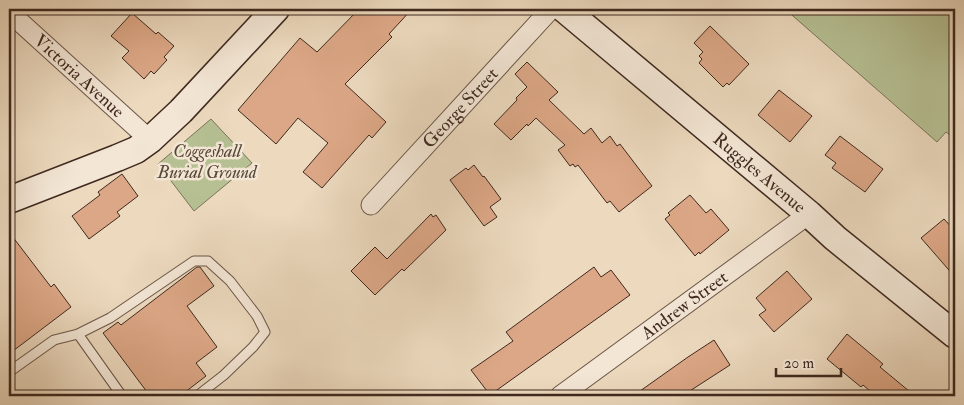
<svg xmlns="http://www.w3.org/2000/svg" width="964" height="405" font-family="'IM FELL Double Pica',serif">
<rect width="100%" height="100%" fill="#ecd9be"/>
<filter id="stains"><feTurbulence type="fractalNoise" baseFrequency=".004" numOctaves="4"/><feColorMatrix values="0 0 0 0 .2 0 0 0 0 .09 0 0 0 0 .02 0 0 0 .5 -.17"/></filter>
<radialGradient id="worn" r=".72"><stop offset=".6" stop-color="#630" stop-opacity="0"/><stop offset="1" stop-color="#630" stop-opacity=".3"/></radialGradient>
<path fill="#b6c093" stroke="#7a7459" d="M785,9H955V139L946,132L937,142Z
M211,119L252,163L194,211L158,164Z"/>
<path fill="#dca786" stroke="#3f291f" d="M359,9H412L389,34L392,37L345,84L386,122L372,138L369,135L322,188L303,172L328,143L298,118L276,144L238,110L300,38L317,52Z
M132,13L156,34L158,32L174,46L164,57L167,60L154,74L151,71L144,79L122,58L129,51L111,36Z
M710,26L749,64L729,85L727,83L723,87L699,63L702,59L699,56L703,52L694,43Z
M527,62L558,92L549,100L584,134L591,128L602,143L610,136L617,146L620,144L652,186L619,212L610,201L607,203L578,165L575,167L573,164L570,166L558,150L565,145L536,118L528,126L527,124L511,140L494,124L517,100L516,98L527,87L515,74Z
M779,90L812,116L790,142L758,115Z
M840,136L883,169L865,192L832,168L836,163L825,155Z
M474,165L483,177L484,176L501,199L490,207L497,217L484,226L450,180L466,168L468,170Z
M122,174L138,196L117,212L120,216L89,239L72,216L100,195L98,192Z
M690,195L706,213L711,209L729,230L700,254L699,252L695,256L665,219L670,215L668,213Z
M431,214L433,217L436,215L446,230L404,271L402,269L375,295L351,271L375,247L387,259Z
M944,219L955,231V277L921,238Z
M9,232L51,287L54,284L71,307L9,354Z
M197,267H200L214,286L187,306L217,347L196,363L206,376L180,396H150L103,333L118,322L121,325Z
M594,267L601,277L611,270L630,295L490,395L471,370L513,341L506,332Z
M787,271L812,299L774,332L759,315L766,310L756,298Z
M847,334L883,364L880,367L915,396H876L863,385L861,387L827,359Z
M714,340L730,365L682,396H633L688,357Z"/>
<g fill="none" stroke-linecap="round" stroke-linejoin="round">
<g stroke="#6a5547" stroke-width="11">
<path id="lane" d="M9,372L54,340L78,334
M122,396L78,334L110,318L194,261H208L230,281L257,316L265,332L253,347L224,375L197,396"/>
</g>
<g stroke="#6a5547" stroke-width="21">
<g id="street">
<path id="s1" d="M9,12L150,140"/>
<path id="s2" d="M371,205L551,9"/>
<path id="s3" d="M560,396L809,214"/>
</g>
</g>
<g stroke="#3f291f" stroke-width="29">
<g id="secondary">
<path id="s4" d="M564,9L809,214L835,238L955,335"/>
<path d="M9,200L117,158L136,150L150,140L181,111L276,9"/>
</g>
</g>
<use href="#lane" stroke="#f3e6d5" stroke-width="9"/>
<use href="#street" stroke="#f3e6d5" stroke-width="19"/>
<use href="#secondary" stroke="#f3e6d5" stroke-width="26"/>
</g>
<g text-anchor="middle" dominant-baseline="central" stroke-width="5" stroke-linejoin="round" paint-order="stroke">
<g font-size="18" fill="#3f291f" stroke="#f3e6d5">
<text stroke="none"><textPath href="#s1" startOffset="95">Victoria Avenue</textPath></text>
<text stroke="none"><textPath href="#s2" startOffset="132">George Street</textPath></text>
<text stroke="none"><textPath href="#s4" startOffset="255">Ruggles Avenue</textPath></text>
<text stroke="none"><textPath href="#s3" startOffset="154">Andrew Street</textPath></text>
</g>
<g font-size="18" font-style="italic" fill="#574736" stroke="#f3e6d5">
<text x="207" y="151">Coggeshall<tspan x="207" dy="21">Burial Ground</tspan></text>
</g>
</g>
<rect width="964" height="405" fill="none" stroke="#ecd9be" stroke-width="30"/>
<rect x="10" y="10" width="944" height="385" fill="none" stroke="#3f291f" stroke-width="2.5"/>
<rect x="15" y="15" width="934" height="375" fill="none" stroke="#3f291f"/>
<path d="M776 368v8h65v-8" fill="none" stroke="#3f291f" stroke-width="2.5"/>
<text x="784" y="368" font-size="15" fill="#3f291f" stroke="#f3e6d5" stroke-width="4" paint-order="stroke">20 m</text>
<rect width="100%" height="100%" filter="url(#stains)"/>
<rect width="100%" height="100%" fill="url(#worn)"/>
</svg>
